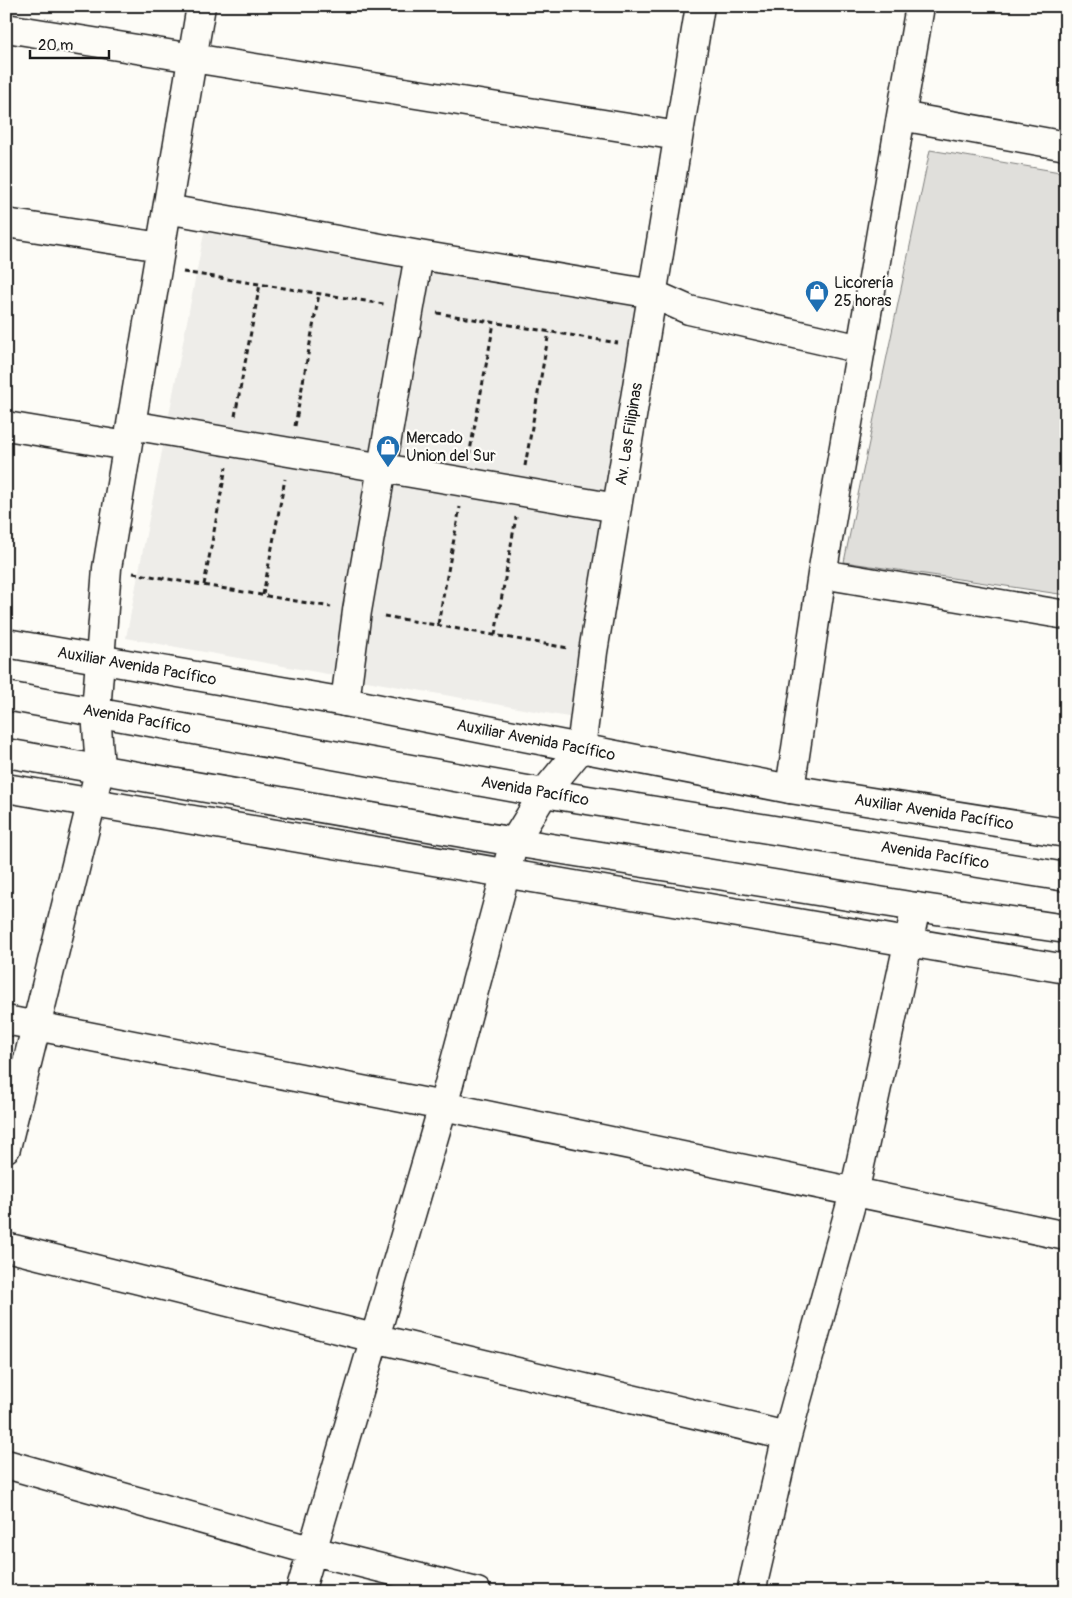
<svg xmlns="http://www.w3.org/2000/svg" width="1072" height="1598" font-family="Pangolin,sans-serif">
<rect width="100%" height="100%" fill="#fdfcf7"/>
<filter id="ink" filterUnits="userSpaceOnUse"><feTurbulence type="fractalNoise" baseFrequency=".02" numOctaves="2"/><feDisplacementMap in="SourceGraphic" scale="10" xChannelSelector="R" yChannelSelector="G"/><feConvolveMatrix kernelMatrix="1 2 1 2 8 2 1 2 1" color-interpolation-filters="sRGB"/></filter>
<g filter="url(#ink)">
<path fill="#eeede9" d="M205,228L646,299L574,718L126,638Z"/>
<path fill="#e0dfdb" stroke="#7e7e7c" d="M930,150L1066,173V595L844,562Z"/>
<g fill="none" stroke-linecap="round" stroke-linejoin="round">
<g stroke="#1c1c1c" stroke-width="31">
<path id="minor" d="M6,28L678,136
M901,116L1066,146
M167,209L419,255L653,294L689,310L861,349
M6,223L161,247
M131,425L617,508
M6,426L127,446
M822,574L1066,615
M345,702L357,611L419,255
M790,789L822,574L920,6
M6,1020L443,1106L1066,1236
M6,1148L100,768L96,712L107,568L201,6
M6,1247L374,1338L787,1436
M6,1464L313,1551L477,1592
M300,1592L443,1106L514,842L544,793L581,748L593,652L700,6
M751,1592L787,1436L854,1193L916,907"/>
</g>
<g stroke="#1c1c1c" stroke-width="31">
<path id="major" d="M6,643L345,702L790,789L1066,833
M6,696L544,793L1066,877
M6,753L514,842L916,907L1066,929
M6,788L1066,969"/>
</g>
<path stroke="#1c1c1c" stroke-width="3" stroke-dasharray="5 4" stroke-linecap="butt" d="M183,272L384,304
M437,313L618,343
M235,416L260,284
M295,426L319,294
M469,456L494,323
M525,466L549,332
M133,573L331,607
M204,585L226,467
M263,595L285,479
M384,616L568,648
M438,624L460,507
M495,635L516,517"/>
<use href="#minor" stroke="#fdfcf7" stroke-width="28"/>
<use href="#major" stroke="#fdfcf7" stroke-width="28"/>
</g>
</g>
<defs>
<g id="shop-pin" transform="scale(1.25)"><path d="M0 17L-7.5 6A9.5 9.5 0 1 1 7.5 6Z" fill="#1f6fb2" stroke="#fdfcf7"/><path d="M-5-2.5h2.3a2.7 3.5 0 0 1 5.4 0H5L5.5 6h-11ZM-1.5-2.5h3a1.5 2.3 0 0 0-3 0Z" fill="#fff"/></g>
</defs>
<g fill-rule="evenodd">
<use href="#shop-pin" x="817" y="292"/>
<use href="#shop-pin" x="388" y="447"/>
</g>
<g text-anchor="middle" dominant-baseline="central" stroke-width="4.5" stroke-linejoin="round" paint-order="stroke">
<g font-size="16" fill="#1c1c1c" stroke="#fdfcf7" text-anchor="start">
<text x="834" y="283">Licorería<tspan x="834" dy="18">25 horas</tspan></text>
<text x="406" y="438">Mercado<tspan x="406" dy="18">Union del Sur</tspan></text>
</g>
<g font-size="16" fill="#1c1c1c" stroke="#fdfcf7">
<text transform="translate(629 434) rotate(-81)">Av. Las Filipinas</text>
<text transform="translate(137 666) rotate(10)">Auxiliar Avenida Pacífico</text>
<text transform="translate(137 719) rotate(10)">Avenida Pacífico</text>
<text transform="translate(536 740) rotate(11)">Auxiliar Avenida Pacífico</text>
<text transform="translate(535 791) rotate(10)">Avenida Pacífico</text>
<text transform="translate(934 812) rotate(9)">Auxiliar Avenida Pacífico</text>
<text transform="translate(935 855) rotate(9)">Avenida Pacífico</text>
</g>
</g>
<rect width="1072" height="1598" fill="none" stroke="#fdfcf7" stroke-width="25"/>
<rect x="12" y="12" width="1047" height="1573" fill="none" stroke="#1c1c1c" stroke-width="2" filter="url(#ink)"/>
<path d="M30 50v8h79v-8" fill="none" stroke="#1c1c1c" stroke-width="2.5"/>
<text x="38" y="50" font-size="15" fill="#1c1c1c" stroke="#fdfcf7" stroke-width="4" paint-order="stroke">20 m</text>
</svg>
